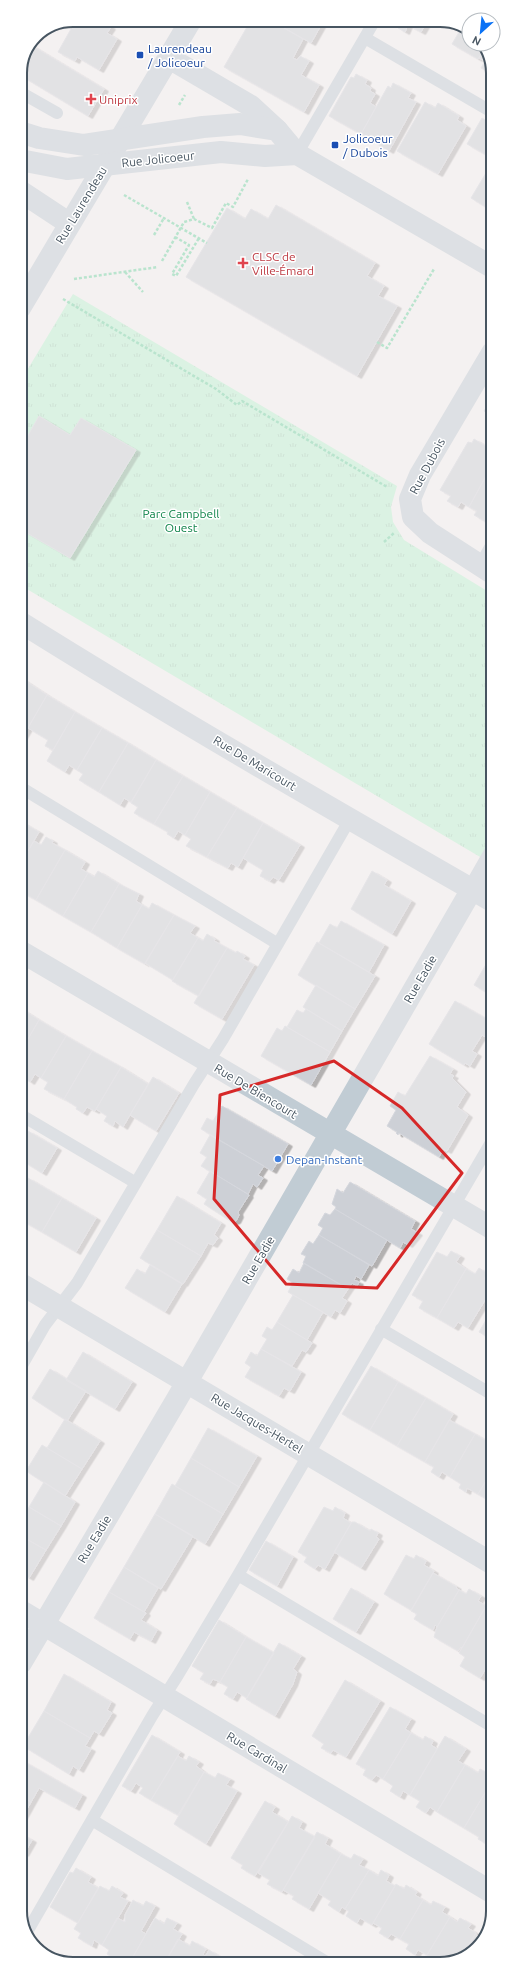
<svg xmlns="http://www.w3.org/2000/svg" width="513" height="1984" font-family="Ubuntu,sans-serif">
<defs>
<pattern id="park-tufts" width="24" height="20" patternUnits="userSpaceOnUse"><rect width="24" height="20" fill="#bdf4d2"/><path d="M3 7l-1-3M5 7V3M7 7l1-3M15 17l-1-3M17 17v-4M19 17l1-3" fill="none" stroke="#a4d3b7"/></pattern>
<filter id="shadow"><feDropShadow dx="4.5" dy="2.5" stdDeviation="0" flood-color="#0004"/></filter>
</defs>
<rect width="100%" height="100%" fill="#f4f1f1"/>
<path fill="url(#park-tufts)" d="M73,294L397,486L391,507L393,522L404,540L492,594V864L20,585V382Z"/>
<path fill="#cdd0d6" stroke="#d5d7dd" filter="url(#shadow)" d="M76,20H100L111,27L107,33L117,39L99,70L77,57L75,61L58,52Z
M251,20H270L303,39L293,58L297,60L300,56L309,61L301,75L319,85L304,112L224,67Z
M270,20H324L311,43Z
M399,20H428L421,32L408,25L405,32L398,28L401,22Z
M438,20H447L462,27L459,32Z
M462,27L469,30V44H481L484,49L478,59L452,44Z
M31,45L104,89L88,116L20,75Z
M484,49L492,63V74L481,68L485,61L479,58Z
M356,74L367,80L365,84L371,88L370,91L375,94L370,103L376,107L361,134L329,116L351,77L354,78Z
M393,83L411,93L408,98L416,102L389,151L361,134L388,86L391,88Z
M425,102L435,108L438,103L459,116L457,120L466,126L438,174L397,151Z
M482,118L492,124V153L490,157L467,144Z
M492,163V211L471,198Z
M276,205L375,263L367,276L384,286L378,296L397,306L357,376L186,277L227,208L245,219L251,209L268,219Z
M492,398V416L484,411Z
M39,416L70,435L81,418L136,450L70,558L20,529V520L24,514L20,512L22,506L20,505V445L22,446Z
M474,439L489,448L492,443V465L469,507L461,502L458,507L447,501L451,496L440,490L468,442L472,443Z
M492,465V521L488,519L486,522L474,515L477,511L469,507Z
M21,678L47,695L22,738L20,737Z
M47,695L75,712L53,750L45,746L48,740L28,728Z
M75,712L102,728L77,770L69,765L65,772L47,761Z
M102,728L128,743L99,792L79,780L83,774L77,770Z
M128,743L156,760L131,802L124,798L120,805L99,792Z
M156,760L183,776L154,824L134,813L138,807L131,803Z
M183,776L210,792L185,835L178,831L174,838L167,834L168,832L154,824Z
M210,792L237,808L207,857L186,846L191,839L185,835Z
M237,808L263,823L238,867L231,863L228,868L207,857Z
M20,821L39,832L20,864Z
M263,823L300,845L279,880L273,877L270,881L260,876L263,870L243,858Z
M46,837L53,841L52,843L65,850L36,900L20,891V864L34,841L41,845Z
M65,850L85,862L81,869L88,873L63,916L36,900Z
M98,871L119,884L91,932L63,916L88,873L94,877Z
M372,871L387,880L384,885L411,901L392,934L351,909Z
M119,884L139,894L136,901L142,905L117,948L91,932Z
M152,903L174,915L145,964L117,948L142,905L149,909Z
M174,915L195,926L190,933L198,938L173,980L145,963Z
M341,921L384,945L369,972L319,943L330,924L337,928Z
M207,934L215,939L214,941L227,948L199,996L172,981L198,938L203,941Z
M317,942L375,976L355,1009L298,975Z
M227,948L236,953L237,951L245,956L243,959L254,965L222,1019L194,1003Z
M492,954L493,996L474,985Z
M316,985L355,1009L342,1031L303,1007Z
M455,1001L490,1021L488,1024L493,1026L487,1038L482,1035L472,1051L477,1054L470,1066L465,1063L464,1065L429,1044Z
M20,1008L39,1020L21,1051Z
M306,1009L342,1031L330,1052L287,1027L297,1010L303,1013Z
M39,1020L66,1036L41,1078L35,1074L30,1082L23,1077L24,1075L21,1073V1051Z
M285,1026L330,1052L311,1085L261,1056L277,1028L282,1031Z
M66,1036L92,1051L64,1099L44,1089L48,1082L41,1078Z
M92,1051L121,1067L95,1111L87,1107L83,1113L76,1109L77,1107L64,1099Z
M430,1056L453,1069L450,1074L454,1076L452,1078L466,1092L457,1107L468,1115L447,1151L443,1149L439,1157L399,1133L398,1135L396,1133L397,1132L387,1126L396,1110L390,1106L398,1092L405,1096Z
M121,1067L148,1084L123,1127L115,1121L113,1126L104,1121L107,1116L96,1109Z
M153,1077L179,1093L156,1131L130,1115Z
M222,1106L288,1144L272,1171L201,1129L207,1118L213,1121Z
M28,1131L57,1148L42,1173L21,1160V1144Z
M210,1135L264,1166L258,1175L263,1178L257,1187L253,1184L248,1194L201,1166L207,1157L200,1153Z
M210,1171L249,1195L238,1212L239,1215L236,1221L232,1222L204,1204L207,1199L197,1193Z
M28,1178L62,1198L42,1232L21,1220V1191Z
M350,1182L415,1221L411,1229L418,1233L408,1245L403,1242L400,1248L335,1209L336,1207L332,1204L337,1189L343,1193Z
M177,1196L221,1223L214,1235L218,1238L213,1245L208,1243L201,1256L157,1230Z
M62,1198L96,1218L76,1252L42,1232Z
M335,1209L387,1240L372,1266L319,1235L323,1228L318,1225L325,1213L330,1215Z
M157,1230L201,1256L183,1284L140,1258Z
M319,1235L369,1265L361,1279L356,1276L354,1280L359,1282L357,1286L352,1283L348,1289L303,1263L306,1256L301,1254L309,1241L313,1244Z
M451,1251L460,1256L456,1262L466,1269L437,1318L419,1308L423,1301L412,1295L437,1252L447,1257Z
M304,1263L348,1289L342,1298L347,1301L340,1313L335,1310L331,1317L288,1292L293,1283L287,1279L293,1269L299,1273Z
M150,1265L182,1284L165,1312L125,1288L137,1269L145,1274Z
M479,1268L487,1273L484,1279L493,1284V1287L468,1328L458,1322L454,1328L437,1318L466,1269L475,1274Z
M293,1295L323,1312L307,1340L277,1322Z
M493,1308V1340L479,1332Z
M277,1322L312,1343L306,1352L302,1350L292,1366L261,1349L267,1339L262,1336L267,1327L272,1330Z
M261,1349L301,1372L290,1391L284,1388L279,1396L245,1377L251,1367L245,1363L251,1352L257,1356Z
M83,1352L132,1382L115,1409L66,1380Z
M371,1366L398,1382L370,1430L342,1414Z
M50,1369L86,1391L67,1421L32,1398Z
M398,1382L426,1398L397,1446L370,1430Z
M426,1398L453,1414L425,1462L397,1446Z
M65,1419L100,1441L82,1469L47,1448Z
M449,1420L475,1434L450,1477L442,1472L439,1477L431,1472L434,1467L425,1462Z
M208,1428L257,1456L239,1487L191,1458Z
M475,1434L493,1445V1469L478,1494L467,1488L466,1492L459,1488L461,1484L450,1477Z
M42,1445L82,1469L65,1496L26,1471Z
M191,1458L239,1487L223,1514L175,1486Z
M493,1469V1503L478,1494Z
M44,1482L75,1502L61,1526L29,1507Z
M172,1484L223,1514L205,1544L155,1514Z
M29,1507L61,1526L46,1550L21,1536V1521Z
M324,1507L333,1511L335,1507L345,1513L343,1518L351,1523L325,1569L318,1565L315,1569L304,1562L307,1557L298,1552Z
M155,1514L193,1536L161,1589L124,1567Z
M355,1522L370,1531L371,1529L378,1533L376,1537L379,1539L361,1568L334,1552L352,1522Z
M21,1536L46,1550L29,1578L21,1573Z
M266,1541L293,1557L277,1586L249,1570Z
M406,1555L414,1559L416,1555L426,1561L424,1565L434,1571L411,1610L384,1594Z
M124,1567L158,1588L144,1612L109,1592Z
M433,1573L457,1587L456,1588L459,1590L437,1627L435,1625L433,1630L414,1619L417,1614L411,1611Z
M351,1588L374,1602L356,1632L333,1619Z
M469,1589L481,1596L478,1601L486,1606L462,1648L461,1647L458,1651L434,1637L437,1627L459,1590L466,1594Z
M109,1592L146,1613L141,1620L157,1630L151,1641L134,1632L130,1639L94,1618Z
M486,1606L493,1610V1657L480,1678L460,1666L465,1657L459,1653Z
M219,1620L246,1637L220,1682L213,1679L210,1684L200,1679L204,1673L192,1666Z
M246,1637L274,1653L247,1698L237,1692L233,1699L224,1694L228,1687L220,1682Z
M279,1643L301,1656L293,1669L297,1672L293,1684L275,1716L246,1699Z
M64,1674L111,1702L107,1710L112,1713L99,1734L94,1731L90,1738L44,1711Z
M345,1680L380,1701L346,1757L333,1750L331,1753L321,1748L324,1744L312,1736Z
M390,1707L411,1719L405,1729L411,1733L383,1779L376,1775L372,1780L363,1775L366,1769L356,1764Z
M44,1711L90,1738L85,1746L91,1749L79,1770L73,1766L69,1774L23,1746Z
M411,1733L423,1740L425,1736L433,1741L431,1745L437,1749L410,1795L403,1791L400,1797L390,1791L393,1786L383,1779Z
M152,1735L180,1752L151,1800L139,1793L143,1788L136,1783L131,1791L122,1786Z
M445,1736L466,1749L458,1761L465,1765L437,1812L430,1807L426,1813L416,1807L420,1801L410,1795Z
M178,1756L186,1761L189,1756L199,1762L196,1766L204,1772L178,1815L151,1800Z
M21,1760L82,1795L75,1808L39,1788L31,1802L21,1796Z
M465,1765L478,1773L480,1769L488,1773L485,1778L492,1781L464,1828L437,1812Z
M204,1772L215,1778L218,1773L230,1779L226,1785L237,1791L206,1844L174,1824Z
M492,1781L493,1842L491,1841L488,1845L478,1839L479,1837L464,1828Z
M21,1796L31,1802L21,1820Z
M265,1801L275,1807L272,1812L288,1822L255,1876L241,1868L243,1865L231,1858Z
M292,1816L302,1822L299,1828L315,1837L282,1892L267,1884L270,1880L258,1873Z
M317,1832L328,1838L325,1844L341,1854L309,1909L292,1899L294,1896L283,1890Z
M21,1834L32,1840L24,1854L21,1852Z
M341,1854L351,1859L354,1854L363,1859L359,1865L369,1870L345,1909L342,1907L339,1912L328,1905L331,1901L318,1893Z
M76,1868L91,1877L88,1882L98,1888L78,1923L50,1907L70,1872L73,1873Z
M369,1870L378,1876L381,1870L389,1875L386,1881L395,1886L372,1925L360,1918L357,1923L346,1916L349,1911L345,1909Z
M396,1884L404,1889L406,1885L417,1892L415,1895L423,1900L400,1939L391,1934L388,1938L379,1933L382,1928L373,1923Z
M100,1886L109,1891L112,1886L123,1893L120,1897L128,1901L102,1945L94,1940L92,1946L78,1938L81,1933L74,1929Z
M133,1900L143,1906L146,1901L155,1906L141,1931L146,1934L130,1962L127,1959L124,1964H122L107,1954L109,1950L102,1945L117,1918L125,1922V1915Z
M423,1900L431,1905L433,1901L445,1907L442,1912L450,1917L427,1955L418,1950L415,1955L406,1949L409,1944L400,1939Z
M450,1917L457,1922L460,1918L471,1924L468,1928L476,1933L462,1956L450,1963H433L435,1960L427,1955Z
M155,1918L164,1924L167,1918L177,1923L173,1929L182,1934L164,1964H134L130,1962Z
M475,1934L483,1939L480,1946L462,1956Z
M178,1939L190,1946L192,1941L206,1949L203,1954L205,1956L201,1964H164Z
M209,1950L232,1964H201Z"/>
<g fill="none" stroke-linecap="round" stroke-linejoin="round">
<path stroke="#72d5a4" stroke-width="2.5" stroke-dasharray="3 2" stroke-linecap="butt" d="M179,105L185,95
M124,195L207,243
M187,202L194,219
M154,235L164,218
M175,237L189,245L172,274L176,276L199,238
M162,261L184,222L194,219L212,228L226,203L233,207L248,179
M125,272L143,292
M74,279L158,267
M63,299L216,389L237,405L242,401L387,487
M377,342L387,348L434,269
M384,542L394,533"/>
<path stroke="#c1ccd4" stroke-width="12" d="M365,38L492,112
M20,92L57,113
M297,154L375,20
M480,565L492,544
M20,787L278,944
M21,1115L136,1183
M381,1329L493,1395
M21,1367L45,1325L77,1283L194,1084L223,1039L350,819
M238,1575L493,1727
M92,1820L328,1963
M27,1932L152,1716L178,1675L238,1575L493,1139"/>
<path stroke="#c1ccd4" stroke-width="18" d="M472,889L492,854"/>
<path stroke="#c1ccd4" stroke-width="22" d="M169,58L251,106L277,130
M20,191L70,224
M20,308L191,20
M492,353L420,475L410,499L413,517L430,533L492,573
M20,622C175,719 334,810 492,901
M20,951L493,1229
M21,1284L493,1564
M21,1611L493,1893
M21,1663L177,1399L472,889"/>
<path stroke="#c1ccd4" stroke-width="22" d="M20,132L39,138L84,145L203,127L240,124L277,130L297,154L492,267
M20,160L67,169L221,152L265,156L297,154"/>
</g>
<path d="M0 0H513V1984H0ZM334,1061L402,1108L462,1173L377,1288L286,1284L214,1199L220,1095Z" fill="#f4f1f1" fill-opacity=".55" fill-rule="evenodd"/>
<path fill="none" stroke="#d62828" stroke-width="3" stroke-linejoin="round" d="M334,1061L402,1108L462,1173L377,1288L286,1284L214,1199L220,1095Z"/>
<g fill="#1a4fb4" stroke="#fff" stroke-width="1.5">
<rect x="136" y="51" width="8" height="8" rx="2"/>
<rect x="331" y="141" width="8" height="8" rx="2"/>
</g>
<g fill="#e0444e" stroke="#fff" stroke-width="1.5">
<path d="M89 93h4v4h4v4h-4v4h-4v-4h-4v-4h4z"/>
<path d="M241 257h4v4h4v4h-4v4h-4v-4h-4v-4h4z"/>
</g>
<circle fill="#3f7fe0" stroke="#fff" stroke-width="1.5" cx="278" cy="1159" r="4"/>
<g text-anchor="middle" dominant-baseline="central" stroke-width="3" stroke-linejoin="round" paint-order="stroke">
<g font-size="12" fill="#164399" stroke="#fff" text-anchor="start">
<text x="148" y="48">Laurendeau<tspan x="148" dy="14">/ Jolicoeur</tspan></text>
<text x="343" y="138">Jolicoeur<tspan x="343" dy="14">/ Dubois</tspan></text>
</g>
<g font-size="12" fill="#be3a42" stroke="#fff" text-anchor="start">
<text x="99" y="99">Uniprix</text>
<text x="252" y="256">CLSC de<tspan x="252" dy="14">Ville-Émard</tspan></text>
</g>
<g font-size="12" fill="#475561" stroke="#fff">
<text transform="translate(158 159) rotate(-6)">Rue Jolicoeur</text>
<text transform="translate(81 205) rotate(-59)">Rue Laurendeau</text>
<text transform="translate(427 466) rotate(-62)">Rue Dubois</text>
<text transform="translate(255 763) rotate(31)">Rue De Maricourt</text>
<text transform="translate(420 979) rotate(-60)">Rue Eadie</text>
<text transform="translate(256 1091) rotate(31)">Rue De Biencourt</text>
<text transform="translate(258 1260) rotate(-60)">Rue Eadie</text>
<text transform="translate(257 1423) rotate(31)">Rue Jacques-Hertel</text>
<text transform="translate(94 1539) rotate(-59)">Rue Eadie</text>
<text transform="translate(257 1752) rotate(31)">Rue Cardinal</text>
</g>
<g font-size="12" fill="#0f8449" stroke="#fff">
<text x="181" y="513">Parc Campbell<tspan x="181" dy="14">Ouest</tspan></text>
</g>
<g font-size="12" fill="#366cbe" stroke="#fff" text-anchor="start">
<text x="286" y="1159">Depan-Instant</text>
</g>
</g>
<path d="M0 0H513V1984H0ZM73 27H440A46 46 0 0 1 486 73V1911A46 46 0 0 1 440 1957H73A46 46 0 0 1 27 1911V73A46 46 0 0 1 73 27Z" fill="#fff" fill-rule="evenodd"/>
<path fill="none" stroke="#475561" stroke-width="2" d="M73 27H440A46 46 0 0 1 486 73V1911A46 46 0 0 1 440 1957H73A46 46 0 0 1 27 1911V73A46 46 0 0 1 73 27Z"/>
<g transform="translate(481 32) rotate(207)"><circle r="19" fill="#ffffff" stroke="#b5bbc0"/>
<path d="M0-3L7 15L0 10L-7 15Z" fill="#0a72f5"/>
<text y="-6" font-size="11" font-weight="bold" text-anchor="middle" fill="#475561">N</text>
</g>
</svg>
